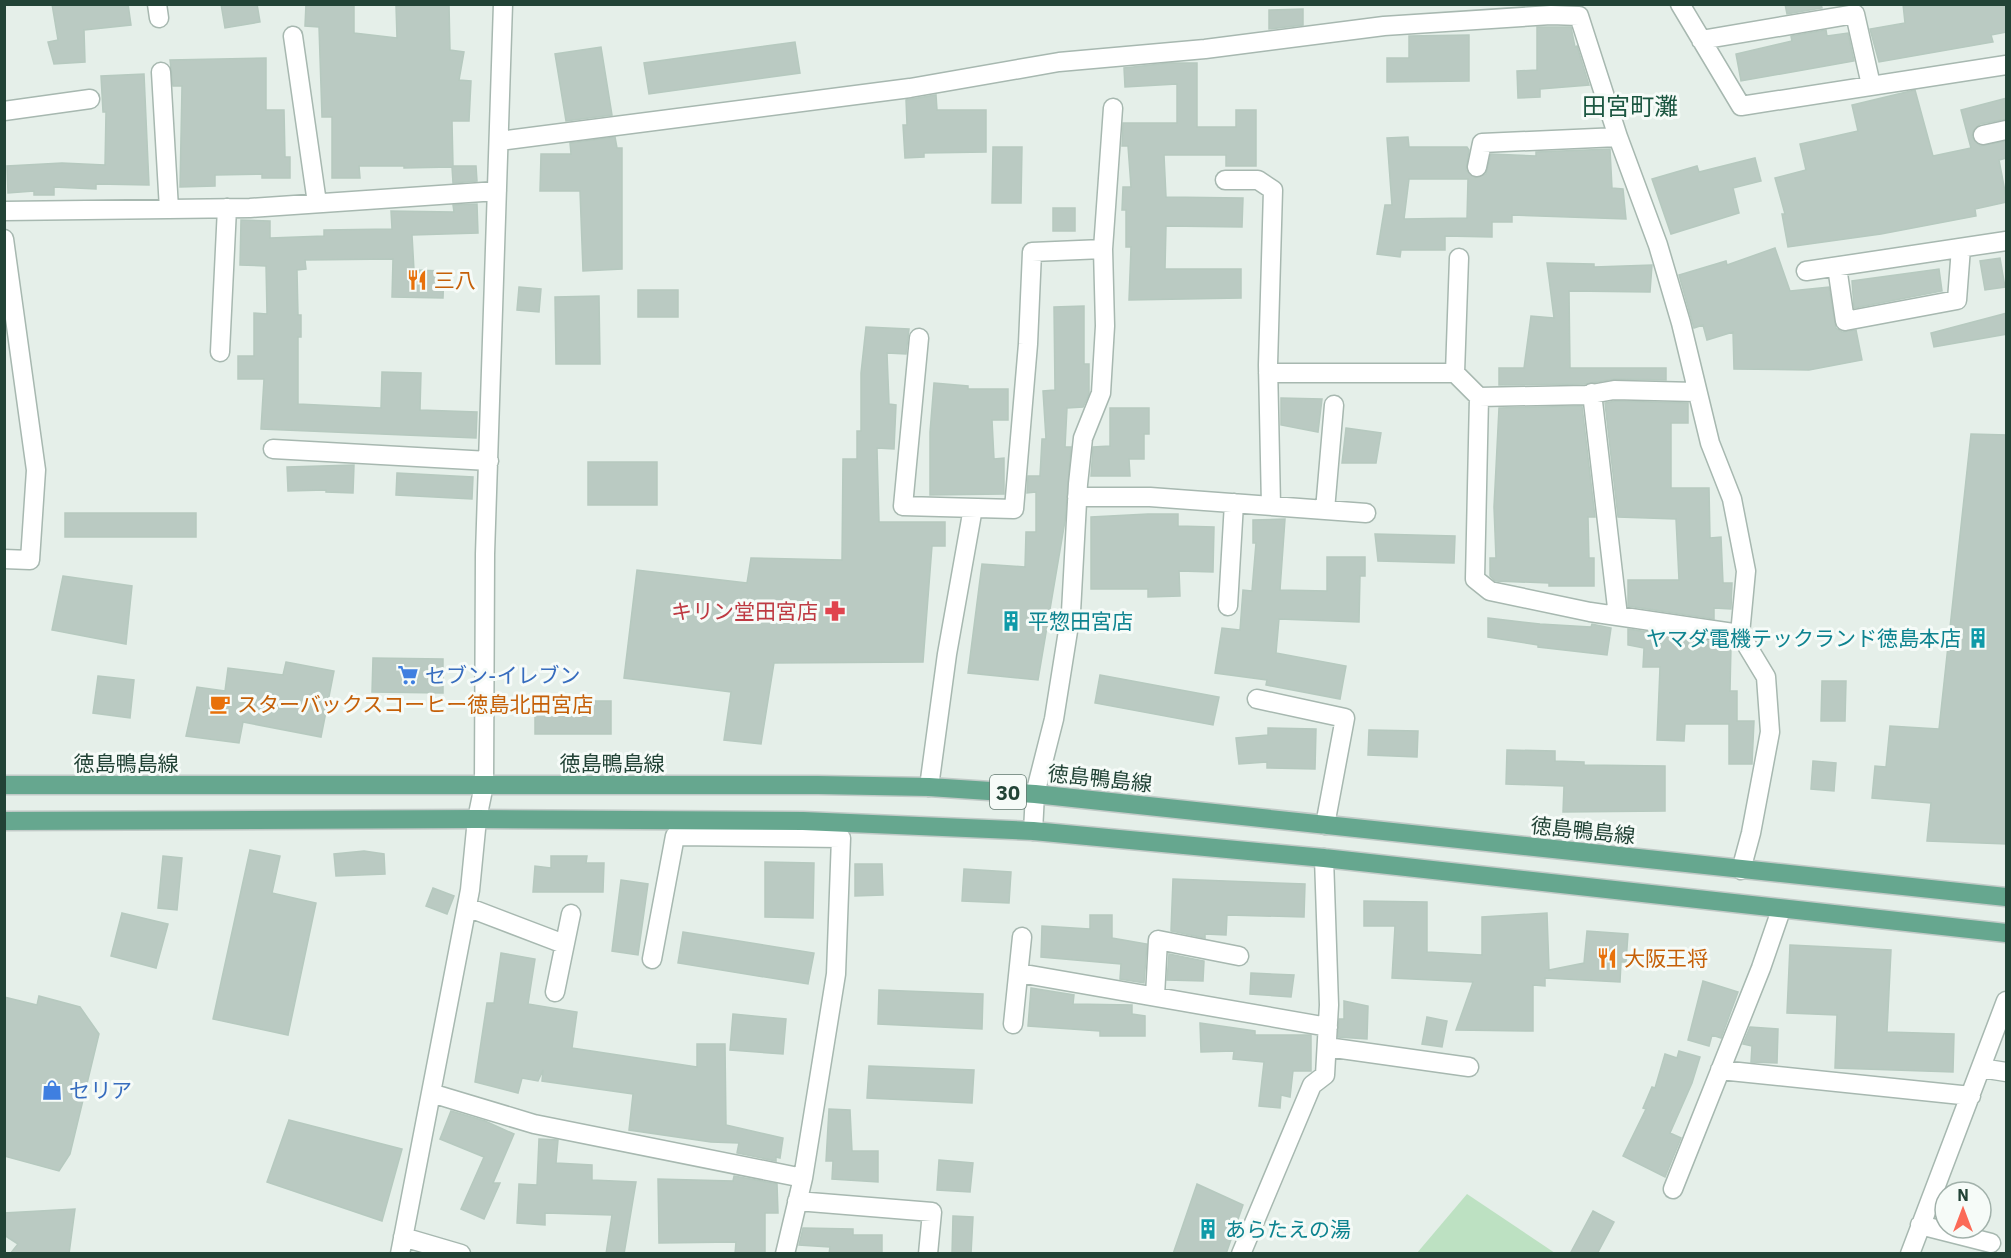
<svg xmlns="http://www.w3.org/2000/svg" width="2011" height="1258" font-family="'IBM Plex Sans','Noto Sans JP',sans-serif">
<rect width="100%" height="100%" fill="#e5efe9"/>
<path fill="#bde1c2" d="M1467,1194L1555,1253H1417Z"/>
<path fill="#bacac2" stroke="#b6c9bf" stroke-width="1.5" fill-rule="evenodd" d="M52,4H128L131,25L84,30L85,62L54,64L48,42L58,40Z
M221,4H257L260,22L225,28Z
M306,4H354V33L397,38L396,6L449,4L450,50L464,52L459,80L471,81L469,121H452L453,166H476L477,181L453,183L452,167L404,168V166H359L360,178H332V117H322L319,27L305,26Z
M1785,4H1821L1822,8L1787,14Z
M1903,4H2007V32L1991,35L1993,42L1879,62L1870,29L1905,23Z
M1303,9V25L1269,29V10Z
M1537,27H1571L1575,47L1577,46L1589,85L1540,89V97L1518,98L1517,71L1537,70Z
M1826,30L1827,36L1848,33L1854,61L1741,81L1736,54L1792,41L1791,36Z
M1469,35V81L1387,82V58H1409V36Z
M795,42L800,73L649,94L644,63Z
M601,47L612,115L566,121L555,54Z
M266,58V110H284L285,157H290V178H262V174L215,175V186L180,187L182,86H173L170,60Z
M1170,63H1197V127H1236V110H1256V166H1226V155H1164L1166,197L1243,198L1242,227L1166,226L1165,269H1241V298L1129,300L1131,247H1126V210H1122L1123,187H1131L1128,146H1122L1123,123H1177V84L1125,87L1124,68Z
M144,74L149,185L96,184V189L54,187V195H34V191L8,193L7,166L62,163L105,165L106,112H103L101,76Z
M1915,90L1933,156L1971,148L1961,110L2007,98V119L1980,124L1973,131L1972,137L1980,146L2007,141V158L1999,160L2007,202L1975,209L1976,216L1881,234L1788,247L1782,214H1785L1775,178L1806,170L1800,144L1858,131L1852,105Z
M936,95L937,110H986V152L924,153V157L905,158L903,125H907L906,100Z
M615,137L617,148H622V269L583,271L580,191H540L541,154H571L570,143Z
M1408,137L1409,147H1467L1469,150L1466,170L1475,178L1486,174L1491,154L1536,156V152L1610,149L1612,188L1623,189L1626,219L1512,215V222H1492V237L1445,236V250H1401L1400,257L1377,254L1385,205H1392L1387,138ZM1409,179H1468L1467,218L1404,219Z
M993,147H1022L1021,203H992Z
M1755,158L1761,181L1733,188L1739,213L1671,234L1652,179L1697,166L1699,172Z
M477,204L478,233L412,235L414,270L444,271L443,298L392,297L393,259L305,260L306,269L297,270L298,315H301V337H298V404L381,408L382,372L421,373L420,410L477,412L476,438L261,429L264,379H238V356H254V313L267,314L266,266L240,265L241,220L270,221V238L324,236V230L392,229L391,211L454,212L453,205Z
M1053,208H1075V231H1053Z
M1775,248L1790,291L1829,287L1836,328L1842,332L1856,330L1862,360L1809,370L1734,369L1733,332L1707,340L1703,325L1694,328L1679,275L1726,261L1727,265Z
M2000,258L2005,287L1985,290L1980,261Z
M1547,263L1594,264V267L1652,265L1650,292L1569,291L1570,368H1666V380L1614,379L1585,384L1499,385V368H1524L1531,316L1554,318Z
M1939,269L1942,291L1854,308L1852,281Z
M519,287L541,289L539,312L517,310Z
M638,290H678V317H638Z
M599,296L600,364H556L555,297Z
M1084,306V364H1089V394L1083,407L1067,408L1065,447H1071L1065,521L1038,680L968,673L982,564L1025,567L1026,532H1036V492L1027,493L1028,476H1040L1042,439H1046L1043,391L1055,390L1054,307Z
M2007,313V334L1934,347L1931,333Z
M866,327L909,329L906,354L887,353L889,404L896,405L894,449L877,448L879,522H945V546H932L923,662L774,663L761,744L724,740L731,692L624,678L637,570L747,583L751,558L842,560L843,459H857V431H861V373Z
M934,383L968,386V389H1008V420H992L994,459L1004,458V494L930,495V432Z
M1281,398L1322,399L1318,432L1281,425Z
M1615,401L1688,403V423H1671V488H1709L1710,538L1721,537L1723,583H1732L1731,609L1714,608V619L1628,606V580H1679L1676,519L1618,517L1605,403Z
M1582,406L1595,517H1588L1589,558H1594V586H1549V583L1495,581L1490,576V558H1496L1494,507L1499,408Z
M1110,408H1149V434H1144V459H1129L1130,476H1091L1093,447L1110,446Z
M1346,428L1381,433L1376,463H1342Z
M1971,434L2007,435V844L1927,841L1931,803L1872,798L1875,766L1886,767L1890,726L1939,729Z
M588,462H657V505H588Z
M354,465L353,493L326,492V490L288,491L287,467Z
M397,473L473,477L472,499L396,495Z
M65,513H196V537H65Z
M1148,514H1178V526L1214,527L1213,572L1179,571L1180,596L1148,597V589H1091V517Z
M1285,519L1280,590L1327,591V557H1365V576H1360L1359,622L1279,619L1276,653L1346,666L1340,699L1266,685L1267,680L1215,673L1222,628L1240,630L1243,590L1252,591L1256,543H1253V520Z
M1375,534L1455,536L1454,563L1378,561Z
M63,576L132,586L126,644L52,630Z
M1488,618L1540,624L1591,627L1592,624L1611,628L1607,655L1538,647V645L1488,637Z
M1628,629L1714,642V646H1731L1730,691H1737V721H1754L1752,764H1729V724H1685L1684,741L1657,740L1660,667H1643L1644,648L1628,645Z
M373,658L443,659V693L372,692Z
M286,662L334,671L321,737L243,722L239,743L186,736L197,687L225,691L228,668L283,675Z
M1100,675L1219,697L1213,725L1095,703Z
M98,676L134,680L130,718L93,713Z
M1822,681H1846L1845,721H1821Z
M535,701H611V734H535Z
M1268,728L1316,729L1315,769L1267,768V762L1239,764L1236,738L1268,735Z
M1369,730L1418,731L1417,757L1368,755Z
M1507,750L1555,751V761L1584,762V765L1665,766V811L1563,812L1564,786L1506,784Z
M1813,761L1836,763L1834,791L1811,789Z
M250,850L280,856L272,893L316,903L288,1035L213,1019Z
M364,851L384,854L385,874L336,876L334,854Z
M163,856L182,858L177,910L158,908Z
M551,856H587L586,863H604L603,892H533L535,866L551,868Z
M765,862L814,863L813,918L765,917Z
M855,864H882L883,895L855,896Z
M964,869L1011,872L1009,903L962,901Z
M1173,879L1305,884L1304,917L1227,915L1226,935L1205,934V938L1171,931Z
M621,880L648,884L638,955L612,951Z
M433,888L454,896L447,914L426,906Z
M1364,901L1427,902V952L1482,955V917L1547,913L1549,970L1584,963L1587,931L1628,934L1626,962H1621L1620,982L1545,978V986L1533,985V1031L1456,1030L1473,982L1392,978L1395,926H1364Z
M122,913L168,924L156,968L111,956Z
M1090,915H1112V938L1147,944L1144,983L1120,979L1121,964L1041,957L1042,926L1090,929Z
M683,932L814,953L808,984L678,963Z
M1790,945L1891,950L1887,1032L1954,1034L1953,1072L1835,1068L1837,1015L1787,1013Z
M501,953L535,959L528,1004L577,1012L572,1048L697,1067V1044H725L726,1125L783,1138L780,1158L776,1157V1161L737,1153L739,1143L711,1142L629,1130L633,1094L542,1081L543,1070L538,1081L522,1078L518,1093L475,1082L487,1003H494Z
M1169,954L1204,961L1203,981L1167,980Z
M1251,973L1294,975L1291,997L1250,994Z
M1703,981L1738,992L1721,1038L1712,1035L1709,1046L1688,1040Z
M1031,988L1074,995L1073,1004L1132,1005V1014L1145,1016V1036H1100V1031L1028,1026Z
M879,990L983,994L982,1029L878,1024Z
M39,996L80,1007L99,1034L70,1154L59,1171L4,1156V997L37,1005Z
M1344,1001L1368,1006L1367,1039L1338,1037L1339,1019H1344Z
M733,1014L786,1019L783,1054L730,1050Z
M1427,1017L1447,1021L1442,1047L1422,1044Z
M1200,1023L1255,1031V1035H1311V1071H1293L1290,1097L1281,1095L1280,1108L1259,1106L1264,1062L1233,1059L1234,1051L1201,1052Z
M1750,1027L1778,1029L1777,1063L1751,1062L1752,1046L1743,1044Z
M1679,1051L1700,1057L1692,1083L1670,1133L1681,1138L1665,1177L1623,1156L1646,1109L1643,1108L1652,1087L1655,1088L1665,1054L1677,1058Z
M869,1066L974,1070L972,1103L867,1098Z
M829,1109L850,1110L852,1151H878V1182L832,1179L833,1161H826Z
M451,1111L485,1121L514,1134L493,1183H500L484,1219L461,1209L484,1157L440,1139Z
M289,1120L402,1149L382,1221L267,1182Z
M539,1139L558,1140L556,1163L592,1165V1180L636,1182L624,1254H606L612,1215L545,1213V1225L517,1223L519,1184L537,1185Z
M939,1160L973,1163L970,1192L937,1190Z
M734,1176L777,1184L778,1213H765V1254H735L736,1242L659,1243L658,1179L733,1181Z
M1197,1184L1243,1205L1226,1254H1173Z
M75,1209L69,1254H10L18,1244L4,1235V1213Z
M1593,1211L1614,1222L1597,1254H1570Z
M953,1216L973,1217L971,1254H952Z
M803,1228L853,1229V1235H882V1254H829L830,1247L799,1245Z"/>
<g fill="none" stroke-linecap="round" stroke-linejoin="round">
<g stroke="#a7b8b0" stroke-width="21">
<path id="street" d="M157,4L159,18
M1680,4L1741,106L2006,65
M293,36L317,203
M1701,40L1855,14L1871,85
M161,72L169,209
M4,111L90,99
M1983,135L2006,130
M1618,137L1658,245L1681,323L1710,443L1732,499L1746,571L1740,634L1766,677L1770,732L1751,833L1741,870
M499,141L910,88L1059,62L1205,49L1384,26L1551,15L1579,16L1618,137L1482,143L1477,167
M1225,180H1258L1273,190L1268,365L1271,506
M4,211L250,208L497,191
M4,239L36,470L30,560L4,559
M1837,267L1845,321L1957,300L1961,248
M1806,271L2006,241
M919,338L903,506L1014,509L1028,344L1032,252L1103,249L1113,108
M220,352L227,208
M1268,373H1455L1459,258
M1455,373L1479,397L1475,579L1490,591L1590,612L1740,634
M1592,393L1618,616
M1479,397L1586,395L1614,390L1696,392
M273,449L489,461
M1077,497H1150L1366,513
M1325,510L1334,405
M1228,606L1234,503
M1257,699L1345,718L1325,825
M929,787L947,654L973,508
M1033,831L1035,794L1054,719L1071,612L1078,484L1083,438L1101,393L1105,326L1103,249
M467,907L564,944
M652,959L675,836L841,838L836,974L803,1178L785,1254
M1019,973L1328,1027
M555,992L571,914
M1155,996L1158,940L1239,956
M1013,1024L1022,937
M1327,1047L1469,1067
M1981,1068L2006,1072
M1720,1070L1971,1096
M431,1093L534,1124L803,1178
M1673,1189L1761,968L1781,910
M797,1201L932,1212L928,1254
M1920,1225L1991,1243
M403,1237L461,1254
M400,1254L470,890L477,819L484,785L485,554L503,4
M1241,1254L1312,1085L1325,1075L1329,1005L1324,858
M1910,1254L2006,1001"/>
</g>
<g stroke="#c1cac7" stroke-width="21">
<path id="primary" d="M4,785H818L929,787L1035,794L2006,897
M4,821L477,819L803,821L1033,831L1324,858L2006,933"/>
</g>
<use href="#street" stroke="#fff" stroke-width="18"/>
<use href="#primary" stroke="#66a78f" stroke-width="18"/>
</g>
<defs>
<g id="restaurant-bare" transform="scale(1.62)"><path d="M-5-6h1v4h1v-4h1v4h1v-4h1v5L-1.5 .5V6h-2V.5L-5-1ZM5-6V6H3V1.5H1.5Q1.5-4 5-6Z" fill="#e8710a" stroke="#f6fbf8" stroke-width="2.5" paint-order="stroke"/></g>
<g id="pharmacy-bare" transform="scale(1.62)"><path d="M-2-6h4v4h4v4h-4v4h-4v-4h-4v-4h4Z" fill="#e0444e" stroke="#f6fbf8" stroke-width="2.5" paint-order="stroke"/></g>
<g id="building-bare" transform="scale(1.62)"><path d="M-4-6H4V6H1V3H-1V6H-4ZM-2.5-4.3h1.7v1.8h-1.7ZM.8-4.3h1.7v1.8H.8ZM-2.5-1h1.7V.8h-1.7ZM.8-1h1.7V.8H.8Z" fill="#0f9aa8" stroke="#f6fbf8" stroke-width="2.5" paint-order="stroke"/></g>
<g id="supermarket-bare" transform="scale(1.62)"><path d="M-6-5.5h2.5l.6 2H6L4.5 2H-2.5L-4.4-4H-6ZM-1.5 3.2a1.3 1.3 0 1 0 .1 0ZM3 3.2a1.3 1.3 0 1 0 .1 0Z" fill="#3f7fe0" stroke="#f6fbf8" stroke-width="2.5" paint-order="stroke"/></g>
<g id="cafe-bare" transform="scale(1.62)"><path d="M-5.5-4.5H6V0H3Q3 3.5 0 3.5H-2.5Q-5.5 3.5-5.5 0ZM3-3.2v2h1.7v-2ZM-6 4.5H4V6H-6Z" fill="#e8710a" stroke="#f6fbf8" stroke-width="2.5" paint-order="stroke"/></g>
<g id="shop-bare" transform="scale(1.62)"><path d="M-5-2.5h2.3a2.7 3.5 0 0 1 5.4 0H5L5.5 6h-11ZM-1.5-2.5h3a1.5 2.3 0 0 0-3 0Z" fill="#3f7fe0" stroke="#f6fbf8" stroke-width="2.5" paint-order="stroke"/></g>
</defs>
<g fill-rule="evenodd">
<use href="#restaurant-bare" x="417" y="280"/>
<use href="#pharmacy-bare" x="835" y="611"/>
<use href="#building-bare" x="1011" y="621"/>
<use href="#building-bare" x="1978" y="638"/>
<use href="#supermarket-bare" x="408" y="675"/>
<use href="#cafe-bare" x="220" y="704"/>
<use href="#restaurant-bare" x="1607" y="958"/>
<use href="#shop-bare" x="52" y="1090"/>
<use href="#building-bare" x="1208" y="1229"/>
</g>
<g text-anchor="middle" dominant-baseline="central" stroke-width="6" stroke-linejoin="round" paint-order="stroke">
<rect fill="#f6fbf8" stroke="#627a70" stroke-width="1.5" x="990" y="775" width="36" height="34" rx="4.5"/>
<g font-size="20" font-weight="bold" fill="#224336">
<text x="1008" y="792">30</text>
</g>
<g font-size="21" fill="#c56008" stroke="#f6fbf8" text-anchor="start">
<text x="434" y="280">三八</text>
<text x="237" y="704">スターバックスコーヒー徳島北田宮店</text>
<text x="1624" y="958">大阪王将</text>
</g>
<g font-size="21" fill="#be3a42" stroke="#f6fbf8" text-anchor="end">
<text x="818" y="611">キリン堂田宮店</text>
</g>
<g font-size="21" fill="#0d838f" stroke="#f6fbf8" text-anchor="start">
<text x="1028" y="621">平惣田宮店</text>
<text x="1961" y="638" text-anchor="end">ヤマダ電機テックランド徳島本店</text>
<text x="1225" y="1229">あらたえの湯</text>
</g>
<g font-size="21" fill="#366cbe" stroke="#f6fbf8" text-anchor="start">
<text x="425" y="675">セブン-イレブン</text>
<text x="69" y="1090">セリア</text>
</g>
<g font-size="21" fill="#224336" stroke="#f6fbf8">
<text x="126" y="763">徳島鴨島線</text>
<text x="612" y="763">徳島鴨島線</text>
<text transform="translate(1100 778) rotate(6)">徳島鴨島線</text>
<text transform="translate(1583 830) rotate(6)">徳島鴨島線</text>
</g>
<g font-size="24" fill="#1c5741" stroke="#f6fbf8">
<text x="1630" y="106">田宮町灘</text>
</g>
</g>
<rect width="2011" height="1258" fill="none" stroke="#224336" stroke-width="12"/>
<g transform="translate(1963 1210)"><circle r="28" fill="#f6fbf8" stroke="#a1b1aa" stroke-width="1.5"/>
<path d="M0-4.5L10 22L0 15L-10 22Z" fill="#fb6a57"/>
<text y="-9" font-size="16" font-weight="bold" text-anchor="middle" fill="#224336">N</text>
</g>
</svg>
